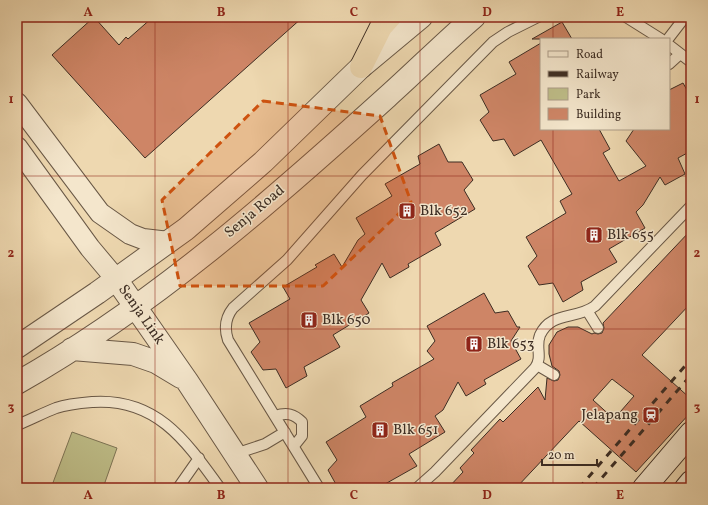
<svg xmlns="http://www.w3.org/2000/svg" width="708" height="505" font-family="Vollkorn,serif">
<rect width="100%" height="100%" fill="#eed8b0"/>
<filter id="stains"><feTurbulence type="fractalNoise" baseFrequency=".005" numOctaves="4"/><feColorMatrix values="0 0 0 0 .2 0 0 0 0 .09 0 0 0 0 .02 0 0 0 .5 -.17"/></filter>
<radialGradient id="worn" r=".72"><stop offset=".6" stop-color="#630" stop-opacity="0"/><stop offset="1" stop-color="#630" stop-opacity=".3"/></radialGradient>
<path fill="#bebd88" stroke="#7e7556" d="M72,432L117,448L103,488H51Z"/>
<path fill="#ce8566" stroke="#3d2d23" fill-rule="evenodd" d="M94,17L119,45L126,37L128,39L153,17H303L145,158L52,55Z
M562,22L572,39H532Z
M541,43V129H599L610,149L603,153L619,181L646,166L626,141L634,129H669V90L683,83L691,97V151L678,158L685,174L665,185L660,177L643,205L636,212L645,228L609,249L617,262L581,282L583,290L563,302L553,283L539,285L528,266L537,256L526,237L566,213L560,201L572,194L541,140L514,156L504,139L493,141L480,120L489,112L480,95L516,74L509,62Z
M439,144L448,162H462L473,180L464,190L475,209L435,233L441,245L408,264L409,267L390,278L382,263L361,300L369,313L333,335L340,347L304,367L307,376L286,388L276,369L263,370L251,352L260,342L249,323L290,299L283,287L317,267L315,265L334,254L342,267L358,240L365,234L356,218L392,196L385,184L420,164L418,156Z
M691,230V303L642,355L691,399V412L636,472L579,421L516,488H448L463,472L460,468L474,453L471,450L500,419L503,422L538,387L545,400L547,378L554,381L558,380L560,375L559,371L552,366L549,354V345L557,332L568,327H578L592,334L594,333L598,334L602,333L604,328L603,323ZM612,379L634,396L614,419L593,400Z
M484,293L495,313L508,311L517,327H520L511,341L521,359L484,380L486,384L466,396L458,382L443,410L435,416L445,432L409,454L417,466L378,488H338L328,470L337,460L326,442L366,417L360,406L393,386L392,383L434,359L427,351L435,341L427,326Z"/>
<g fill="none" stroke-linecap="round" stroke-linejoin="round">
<g stroke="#695846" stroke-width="12">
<path id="service" d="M626,17L661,39
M668,39L685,17
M669,45L691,62
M669,64L680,54
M588,312L598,328
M537,365L554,375
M275,416C287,412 294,414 302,422V436L294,446
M17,425C30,420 43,413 56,408C68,404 81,403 93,402C157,398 186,441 220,488
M235,454L265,444L285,432
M178,488L199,458
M319,488L228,340C224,328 225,318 233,308L287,260L362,175L493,42L508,32L538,17
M417,488L435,472L535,368C543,357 535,347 540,335C551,311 576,320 595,306L691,206"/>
</g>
<g stroke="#695846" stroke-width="22">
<path id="minor" d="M17,103L100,213L130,234L143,239L169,242
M17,147L90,248L116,279"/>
</g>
<g stroke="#695846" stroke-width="24">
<path id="tertiary" d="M116,279L187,381L257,488
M17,347L97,293L186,229L263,162L361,67L421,17
M72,349L133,354L156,362L181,377
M17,383C153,306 272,201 387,97C416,71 444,43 474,17"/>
</g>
<g stroke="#3d2d23" stroke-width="24">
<path id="secondary" d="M644,488L691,433
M686,488L691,482"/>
</g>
<g stroke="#3d2d23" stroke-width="24">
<path id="motorway" d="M361,67L381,27L390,17"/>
</g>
<use href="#service" stroke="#f4e6cc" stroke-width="10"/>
<use href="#minor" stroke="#f4e6cc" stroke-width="20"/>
<use href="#tertiary" stroke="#f4e6cc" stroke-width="22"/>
<use href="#secondary" stroke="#f4e6cc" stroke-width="22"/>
<use href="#motorway" stroke="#eed8b0" stroke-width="22"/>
<path stroke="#3d2d23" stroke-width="3" stroke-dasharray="7 7" stroke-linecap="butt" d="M579,488L691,359
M593,488L691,375"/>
</g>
<path fill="#ce520f" fill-opacity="0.2" stroke="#ce520f" stroke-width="3" stroke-dasharray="8 5" stroke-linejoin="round" d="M263,101L380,116L411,202L323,286H180L162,200Z"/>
<path fill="none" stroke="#8f2418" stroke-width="1" stroke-opacity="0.55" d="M155,17V488M288,17V488M420,17V488M553,17V39M553,129V488M17,176H691M17,329H691"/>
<defs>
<g id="building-square" transform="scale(0.9)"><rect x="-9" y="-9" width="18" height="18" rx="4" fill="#8f2418" stroke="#f4e6cc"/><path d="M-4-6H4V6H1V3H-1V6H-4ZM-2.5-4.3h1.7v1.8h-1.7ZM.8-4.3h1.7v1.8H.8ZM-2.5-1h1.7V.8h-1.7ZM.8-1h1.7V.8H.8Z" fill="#fff"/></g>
<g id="station-square" transform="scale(0.9)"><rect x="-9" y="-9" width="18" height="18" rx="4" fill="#8f2418" stroke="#f4e6cc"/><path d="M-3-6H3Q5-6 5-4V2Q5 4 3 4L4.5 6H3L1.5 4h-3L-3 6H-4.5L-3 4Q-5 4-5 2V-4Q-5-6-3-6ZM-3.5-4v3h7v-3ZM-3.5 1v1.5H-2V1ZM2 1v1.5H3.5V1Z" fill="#fff"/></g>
</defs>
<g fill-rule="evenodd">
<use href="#building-square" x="407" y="211"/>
<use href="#building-square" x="594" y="235"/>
<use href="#building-square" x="309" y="320"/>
<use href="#building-square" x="474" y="344"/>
<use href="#station-square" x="651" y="415"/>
<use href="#building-square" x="380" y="430"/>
</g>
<g text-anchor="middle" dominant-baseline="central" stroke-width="3" stroke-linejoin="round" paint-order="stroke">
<g font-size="15" fill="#3d2d23" stroke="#f4e6cc" text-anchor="start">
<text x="420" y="211">Blk 652</text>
<text x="607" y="235">Blk 655</text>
<text x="322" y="320">Blk 650</text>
<text x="487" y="344">Blk 653</text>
<text x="638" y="415" text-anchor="end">Jelapang</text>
<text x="393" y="430">Blk 651</text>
</g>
<g font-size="15" fill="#3d2d23" stroke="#f4e6cc">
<text transform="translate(255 212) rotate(-40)">Senja Road</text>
<text transform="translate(141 315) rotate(55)">Senja Link</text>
</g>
</g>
<rect width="708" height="505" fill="none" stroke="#eed8b0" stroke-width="44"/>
<rect x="540" y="38" width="130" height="92" fill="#f4e6cc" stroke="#ab9c88"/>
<rect x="548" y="51" width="20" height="6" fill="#f4e6cc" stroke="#ab9c88"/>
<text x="576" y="58" font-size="12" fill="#3d2d23">Road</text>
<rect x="548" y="71" width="20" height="6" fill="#3d2d23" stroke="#ab9c88"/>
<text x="576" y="78" font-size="12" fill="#3d2d23">Railway</text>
<rect x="548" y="88" width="20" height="12" fill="#bebd88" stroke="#ab9c88"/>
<text x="576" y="98" font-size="12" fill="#3d2d23">Park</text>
<rect x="548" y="108" width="20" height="12" fill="#ce8566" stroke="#ab9c88"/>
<text x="576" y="118" font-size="12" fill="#3d2d23">Building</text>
<path d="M542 459v6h55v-6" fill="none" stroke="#3d2d23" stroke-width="2"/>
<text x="548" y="459" font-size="12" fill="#3d2d23" stroke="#f4e6cc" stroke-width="3" paint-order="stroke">20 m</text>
<rect x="22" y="22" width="664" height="461" fill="none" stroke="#8f2418" stroke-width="1.5"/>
<g font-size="13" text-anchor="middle" font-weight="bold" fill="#8f2418">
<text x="88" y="16">A</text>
<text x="221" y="16">B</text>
<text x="354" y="16">C</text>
<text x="487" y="16">D</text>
<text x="620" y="16">E</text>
<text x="11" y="103">1</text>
<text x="697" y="103">1</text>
<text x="11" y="257">2</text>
<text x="697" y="257">2</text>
<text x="11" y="411">3</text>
<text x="697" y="411">3</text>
<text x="88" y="499">A</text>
<text x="221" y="499">B</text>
<text x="354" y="499">C</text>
<text x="487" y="499">D</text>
<text x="620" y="499">E</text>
</g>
<rect width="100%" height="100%" filter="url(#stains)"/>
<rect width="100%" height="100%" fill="url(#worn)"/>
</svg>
